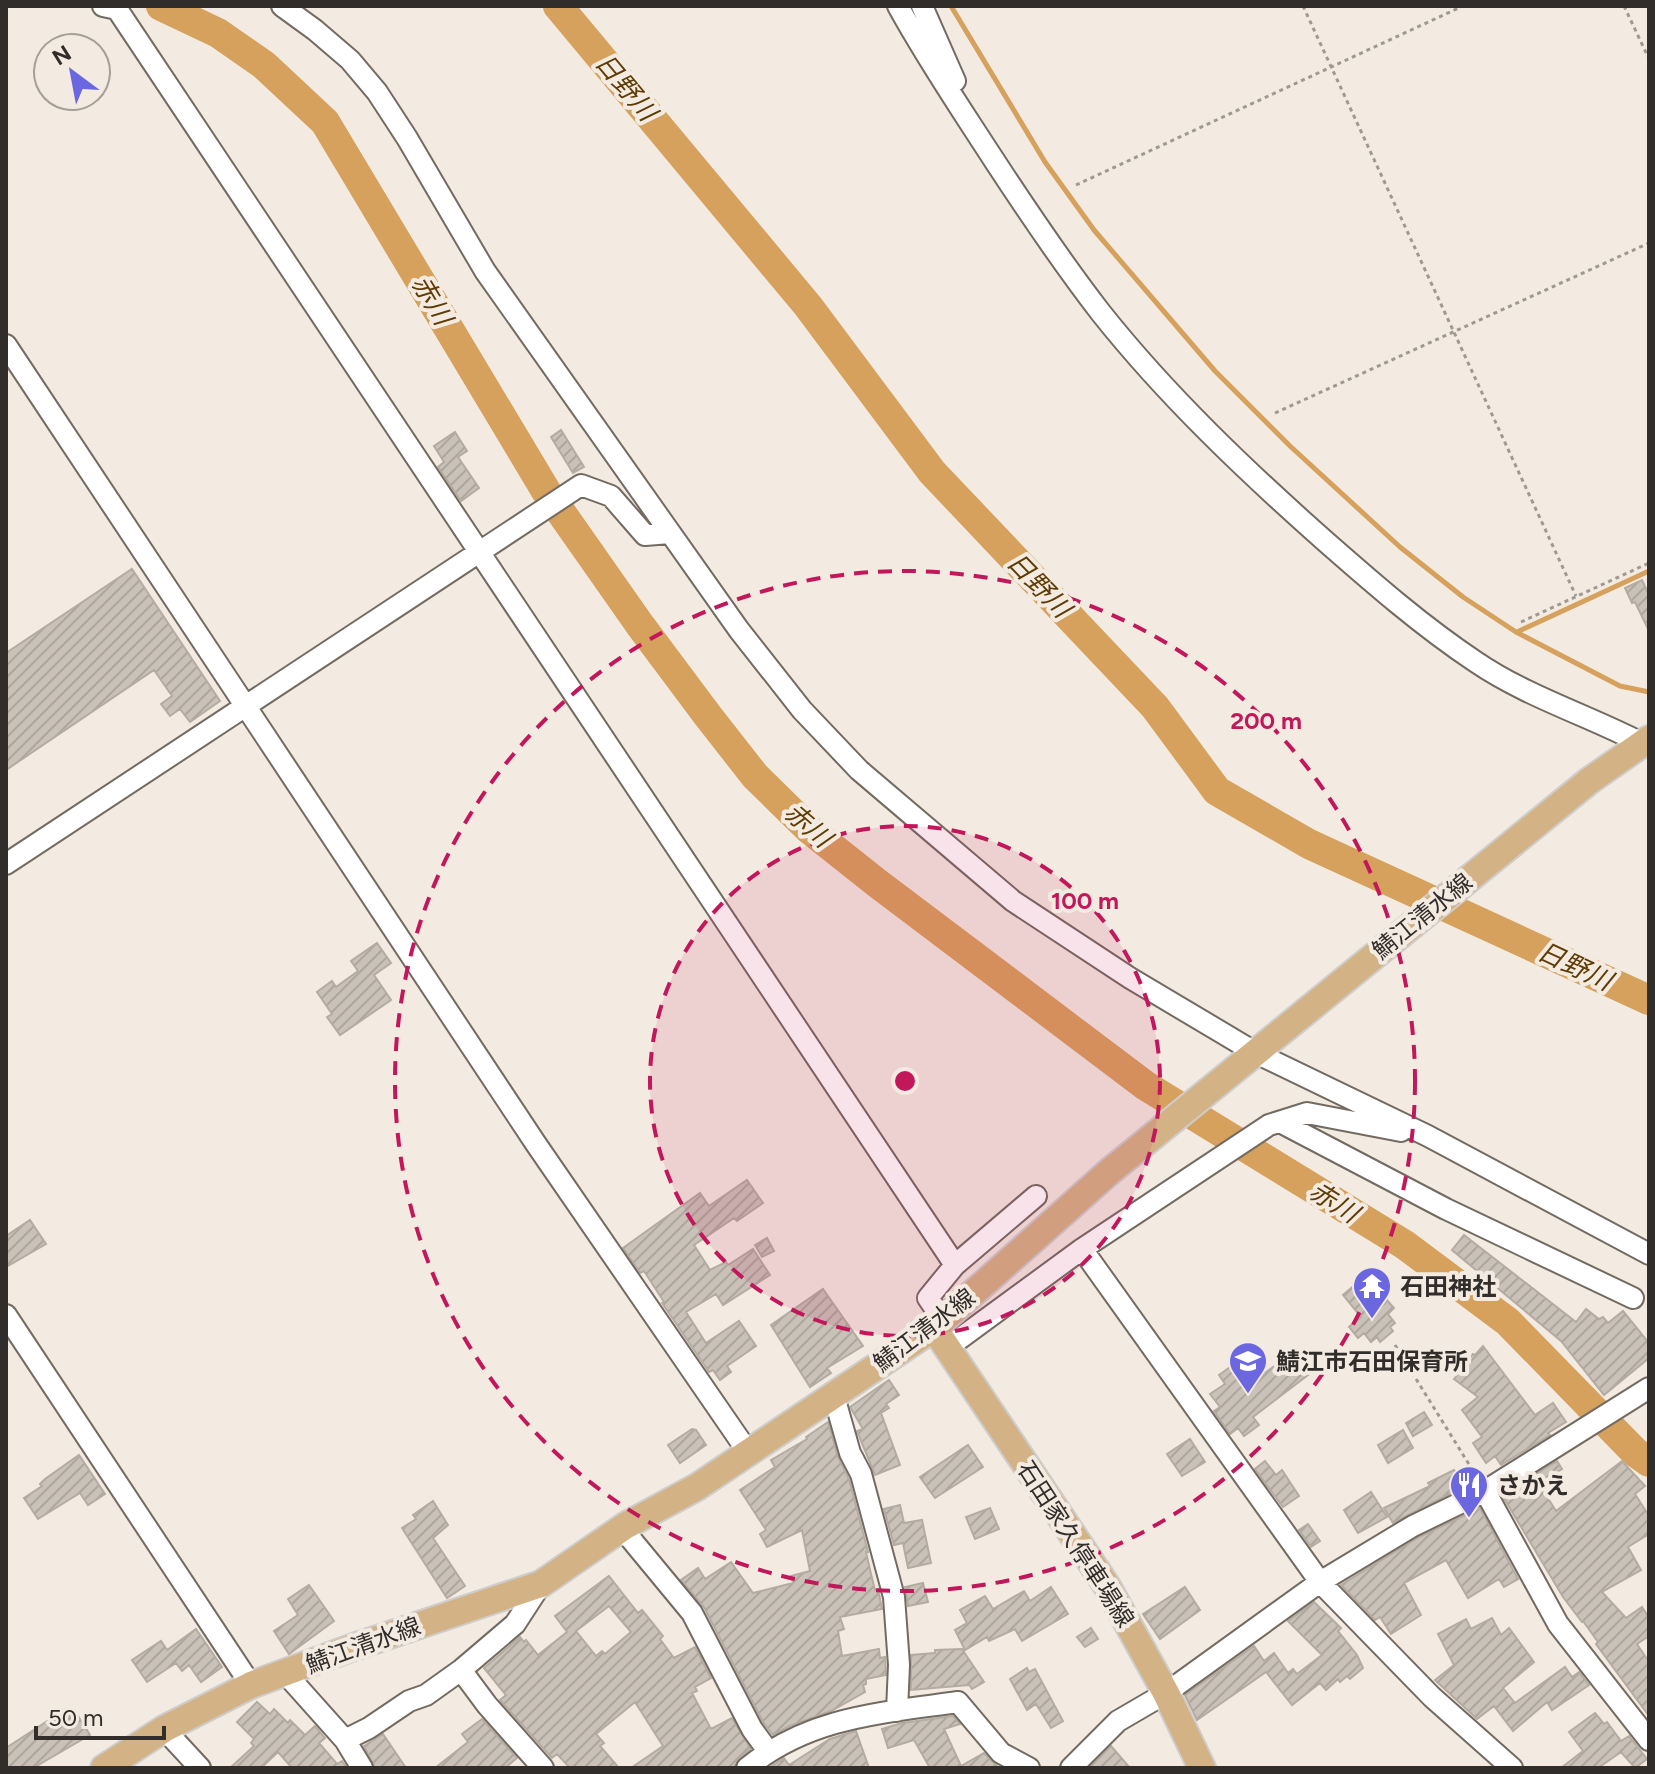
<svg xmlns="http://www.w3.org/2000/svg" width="1655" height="1774" font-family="Figtree,'Noto Sans JP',sans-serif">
<defs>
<pattern id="building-hatch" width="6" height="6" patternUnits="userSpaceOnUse" patternTransform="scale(2)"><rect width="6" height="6" fill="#cac2b8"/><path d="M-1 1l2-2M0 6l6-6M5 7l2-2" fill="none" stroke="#aea79e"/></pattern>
</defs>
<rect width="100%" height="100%" fill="#f3ebe1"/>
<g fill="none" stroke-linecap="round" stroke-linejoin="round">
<path stroke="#d6a05d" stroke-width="5" d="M951,6L1045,162L1094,230L1215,371L1290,446L1400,547L1463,597L1516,632L1620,686L1649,692
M1517,632L1649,571"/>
<path stroke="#d6a05d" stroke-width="30" d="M161,6L218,33L264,65L325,122L546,491L640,625L708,716L755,776L809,829L877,883L1146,1086L1405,1245L1508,1322L1635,1452L1649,1462
M558,6L808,306L932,472L1155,707L1217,791L1309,844L1649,1000"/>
</g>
<path fill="url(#building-hatch)" stroke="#b4aba2" stroke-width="2" fill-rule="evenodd" d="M561,430L584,467L573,473L551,437Z
M455,432L467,451L458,457L479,488L461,501L438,467L444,462L434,446Z
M132,569L220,701L190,722L180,709L170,716L161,704L172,696L154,670L6,770V653Z
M1642,580L1649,595V631L1635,602L1632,603L1625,588Z
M377,943L391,963L374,975L391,1000L340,1035L327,1017L332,1014L317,992L332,981L336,987L358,971L351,961Z
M747,1180L763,1203L737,1221L734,1218L694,1245L710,1270L726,1262L728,1265L753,1249L770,1275L723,1305L716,1294L686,1312L706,1343L739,1321L756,1346L727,1366L731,1372L720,1380L713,1370L709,1372L662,1303L664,1302L644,1271L640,1273L623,1248L700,1193L709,1206Z
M30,1220L46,1244L6,1267V1236Z
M1464,1235L1576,1322L1586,1309L1599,1319L1603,1317L1608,1323L1623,1311L1649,1343V1358L1604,1395L1561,1341L1452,1250Z
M767,1238L774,1251L762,1257L755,1245Z
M1356,1284L1374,1307L1385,1298L1394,1308L1388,1314L1395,1323L1390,1327L1393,1331L1380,1342L1377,1337L1371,1342L1364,1333L1358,1338L1349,1327L1361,1317L1343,1295Z
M823,1289L863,1346L827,1368L831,1373L810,1387L771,1325Z
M1483,1346L1535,1415L1553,1403L1566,1422L1548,1433L1550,1435L1501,1465L1495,1456L1486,1463L1473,1443L1482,1437L1462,1410L1478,1397L1454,1379L1473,1354L1475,1355Z
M1292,1353L1308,1375L1253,1417L1259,1425L1244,1436L1238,1428L1230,1434L1214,1411L1220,1407L1210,1394L1225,1384L1219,1375L1247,1355L1262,1375Z
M889,1380L899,1395L886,1404L889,1408L881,1413L900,1465L875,1475L857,1431L863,1429L850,1407Z
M1424,1412L1432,1425L1413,1436L1406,1423Z
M828,1422L838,1457L849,1479L868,1552H866L871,1574L875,1590L878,1589L882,1609L840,1617L844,1629L838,1631L842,1656L879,1649L880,1658L885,1657L886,1675L866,1679V1684L863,1685L865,1692L831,1711L790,1726L773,1735L763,1722L704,1607L681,1580L698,1568L705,1579L731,1562L753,1593L793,1583L791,1576L810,1571L802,1530L767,1547L760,1534L766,1530L740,1490L775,1467L771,1460L807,1439L806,1437Z
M692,1429L696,1430L706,1445L680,1463L668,1445Z
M1403,1430L1413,1448L1388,1463L1378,1445Z
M1190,1439L1205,1462L1182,1476L1167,1454Z
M968,1445L983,1467L935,1498L920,1477Z
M79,1455L105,1494L88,1505L80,1493L38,1519L24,1498L42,1486L40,1484L45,1479Z
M1265,1461L1276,1475L1282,1470L1299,1496L1283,1507L1255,1469Z
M1557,1461L1562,1469L1539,1484L1556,1511L1622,1461L1645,1486L1635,1494L1649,1516V1534L1628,1547L1641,1570L1602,1592L1626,1618L1642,1607L1649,1618V1636L1637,1644L1649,1662V1716L1596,1644L1598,1642L1583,1621L1582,1622L1563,1597L1502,1495Z
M1454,1470L1467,1485L1393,1523L1384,1508L1430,1486L1428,1483Z
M1371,1492L1387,1517L1358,1533L1344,1510Z
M433,1501L448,1525L433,1538L465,1586L447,1598L402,1528L416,1519L413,1515Z
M900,1505L904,1523L922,1520L931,1563L908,1568L903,1543L894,1545L884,1509Z
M990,1508L999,1529L975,1539L966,1517Z
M1480,1508L1518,1579L1504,1587L1499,1579L1468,1598L1446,1560L1404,1583L1421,1615L1391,1634L1380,1617L1375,1620L1341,1585L1419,1537Z
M1308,1524L1320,1541L1311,1547L1299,1530Z
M609,1576L638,1613L642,1610L663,1636L660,1639L674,1658L695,1647L711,1678L695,1687L697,1691L692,1693L711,1729L732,1718L751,1749L739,1758L734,1768H631L663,1746L635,1702L596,1734L604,1743L600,1746L619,1768H570L557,1754L552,1758L500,1700L506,1695L484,1668L520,1637L524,1642L526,1640L538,1655L567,1632L555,1616ZM609,1606L631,1632L605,1654L602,1651L596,1656L576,1631Z
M923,1583L928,1602L908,1606L905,1587Z
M309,1585L334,1621L289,1654L274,1631L298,1615L288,1599Z
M1051,1587L1068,1614L1022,1641L1015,1629L989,1641L987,1637L965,1650L955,1630L967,1623L960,1610L985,1596L993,1609L1024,1591L1030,1601Z
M1185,1587L1200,1610L1160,1639L1143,1614Z
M1314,1602L1341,1628L1338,1631L1357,1655L1363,1668L1350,1679L1347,1676L1340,1682L1338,1679L1326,1690L1320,1683L1292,1705L1266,1672L1197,1720L1185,1695L1254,1646L1264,1661L1274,1653L1288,1673L1293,1669L1297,1674L1322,1655L1288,1621Z
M1492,1618L1501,1635L1509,1628L1534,1662L1503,1688L1515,1703L1565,1667L1572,1677L1579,1672L1589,1685L1552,1710L1547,1702L1513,1731L1494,1706L1477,1719L1435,1680L1454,1665L1438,1634L1466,1619L1471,1629Z
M1091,1628L1098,1639L1085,1647L1077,1637Z
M196,1629L222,1667L201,1682L189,1665L182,1671L176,1663L147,1682L132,1660L161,1641L167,1650Z
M962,1649L984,1682L972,1689L969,1685L911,1690V1655L935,1653V1650Z
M1027,1668L1029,1672L1035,1669L1063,1721L1051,1728L1036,1704L1027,1710L1010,1679Z
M257,1702L270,1714L274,1709L288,1723L290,1720L305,1735L315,1726L325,1738L319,1743L337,1764L342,1761L347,1768H292L278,1752L261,1768H230L254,1746L251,1743L254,1739L237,1722Z
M66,1709L72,1719L78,1716L90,1735L33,1768H6V1748Z
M1595,1713L1604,1724L1607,1722L1621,1741L1629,1736L1647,1759L1635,1768L1621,1752L1598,1768H1561L1583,1751L1569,1732Z
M953,1716L960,1724L944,1729L961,1766L984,1753L999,1768H930L914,1740L888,1748L882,1729L902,1723Z
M482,1719L517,1758L505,1768H435L468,1742L462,1734Z
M856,1731L869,1768H769L784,1758L789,1765L830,1739Z
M383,1734L406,1768H375L364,1746Z
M1111,1746L1130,1768H1089Z"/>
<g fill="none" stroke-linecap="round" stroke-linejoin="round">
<g stroke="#736b62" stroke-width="24">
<path id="minor" d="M103,6L117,9L955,1265
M282,6L315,30L350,60L377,92L407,138L485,271L739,630L802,710L859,770L1013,901L1130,978L1256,1053L1428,1136L1649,1254
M898,6C927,59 961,109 994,160C1028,212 1063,264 1101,313C1167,396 1246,471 1325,541C1374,584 1422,626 1476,662C1529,698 1593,717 1649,747
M922,6L955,81
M6,345L536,1144L748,1452
M6,864L581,485L611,496L645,535L670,533
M1280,1122L1446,1209L1633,1298
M1082,1249L1320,1582L1432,1697L1512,1768
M6,1315L251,1685
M943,1320L928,1298L955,1265L1036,1196
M947,1348L1082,1249L1269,1125L1307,1113L1401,1131
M833,1393L850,1453L861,1474L894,1597L899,1665L897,1711
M1485,1491L1558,1624L1649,1740
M625,1526L630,1538L692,1613L752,1729L768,1751
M461,1670L487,1705L543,1768
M286,1674L345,1740L362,1768
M164,1729L200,1768
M345,1740L369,1728L409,1701L426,1695L461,1670L515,1624L541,1584
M747,1768C809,1717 881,1713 958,1702L1001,1753L1029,1768
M1071,1768L1118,1721L1166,1693L1320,1582L1413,1526L1485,1491L1649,1388"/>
</g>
<g stroke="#cecdcc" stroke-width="30">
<path id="major" d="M934,1328L1107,1586L1166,1693L1202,1768
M104,1768L164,1729L251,1685L351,1648L541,1584L625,1526L697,1487L934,1328L1109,1172L1589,781L1649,739"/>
</g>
<path stroke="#9f9992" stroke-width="3" stroke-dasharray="4 4" stroke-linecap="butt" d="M1303,6L1576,596
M1624,6L1649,59
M1076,185L1463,6
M1275,413L1649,243
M1521,622L1649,563
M1395,1345L1475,1474"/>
<use href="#minor" stroke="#fff" stroke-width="20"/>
<use href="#major" stroke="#d3b286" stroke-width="26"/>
</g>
<circle cx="905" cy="1081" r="255" fill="#c2185b" fill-opacity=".12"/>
<g fill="none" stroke="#c2185b" stroke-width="4" stroke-dasharray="14 10">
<circle cx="905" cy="1081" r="255"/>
<circle cx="905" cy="1081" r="510"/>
</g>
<defs>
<g id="temple-pin" transform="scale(2)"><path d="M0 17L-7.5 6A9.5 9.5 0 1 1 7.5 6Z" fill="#6b67e1" stroke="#f3ebe1"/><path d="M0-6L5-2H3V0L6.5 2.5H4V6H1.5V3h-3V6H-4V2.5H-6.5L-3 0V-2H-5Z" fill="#fff"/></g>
<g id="school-pin" transform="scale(2)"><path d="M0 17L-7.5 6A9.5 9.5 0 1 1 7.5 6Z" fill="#6b67e1" stroke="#f3ebe1"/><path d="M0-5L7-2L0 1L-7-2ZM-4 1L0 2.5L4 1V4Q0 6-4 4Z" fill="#fff"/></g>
<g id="restaurant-pin" transform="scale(2)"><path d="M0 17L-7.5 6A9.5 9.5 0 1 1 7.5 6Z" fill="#6b67e1" stroke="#f3ebe1"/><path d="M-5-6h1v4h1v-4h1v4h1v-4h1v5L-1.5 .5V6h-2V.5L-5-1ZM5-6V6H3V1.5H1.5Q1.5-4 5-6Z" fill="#fff"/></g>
</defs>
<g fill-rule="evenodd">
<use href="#temple-pin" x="1372" y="1286"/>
<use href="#school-pin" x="1248" y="1361"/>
<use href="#restaurant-pin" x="1469" y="1485"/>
</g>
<g text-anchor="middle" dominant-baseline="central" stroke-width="8" stroke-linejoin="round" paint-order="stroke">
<g font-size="24" fill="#312d2a" stroke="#f3ebe1">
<text transform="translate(1422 916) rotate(-39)">鯖江清水線</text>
<text transform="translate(924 1330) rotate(-37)">鯖江清水線</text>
<text transform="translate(1076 1544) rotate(57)">石田家久停車場線</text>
<text transform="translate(363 1645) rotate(-20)">鯖江清水線</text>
</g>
<g font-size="24" font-weight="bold" fill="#312d2a" stroke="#f3ebe1" text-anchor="start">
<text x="1400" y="1286">石田神社</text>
<text x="1276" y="1361">鯖江市石田保育所</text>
<text x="1497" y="1485">さかえ</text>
</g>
<g font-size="26" font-style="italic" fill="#603c05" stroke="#f3ebe1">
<text transform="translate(626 87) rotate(50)">日野川</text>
<text transform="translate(432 300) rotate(59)">赤川</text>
<text transform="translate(1039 585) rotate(46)">日野川</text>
<text transform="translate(808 825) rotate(41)">赤川</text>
<text transform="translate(1575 966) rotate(25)">日野川</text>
<text transform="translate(1334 1202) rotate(32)">赤川</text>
</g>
</g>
<circle cx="905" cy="1081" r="12" fill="#c2185b" stroke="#f3ebe1" stroke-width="4"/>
<g font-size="24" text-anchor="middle" font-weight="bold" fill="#c2185b" stroke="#f3ebe1" stroke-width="8" stroke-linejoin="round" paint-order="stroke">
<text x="1266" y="729">200 m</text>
<text x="1085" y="909">100 m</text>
</g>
<rect width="1655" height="1774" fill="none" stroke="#312d2a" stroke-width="16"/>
<g transform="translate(72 72) rotate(328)"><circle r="38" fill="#f3ebe1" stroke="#a59f98" stroke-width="2"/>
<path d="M0-6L14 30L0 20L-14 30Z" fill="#6b67e1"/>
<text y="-12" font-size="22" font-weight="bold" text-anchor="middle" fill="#312d2a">N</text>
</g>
<path d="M36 1726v12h128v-12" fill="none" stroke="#312d2a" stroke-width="4"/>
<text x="48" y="1726" font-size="24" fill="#312d2a" stroke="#f3ebe1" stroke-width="6" paint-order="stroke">50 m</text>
</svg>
